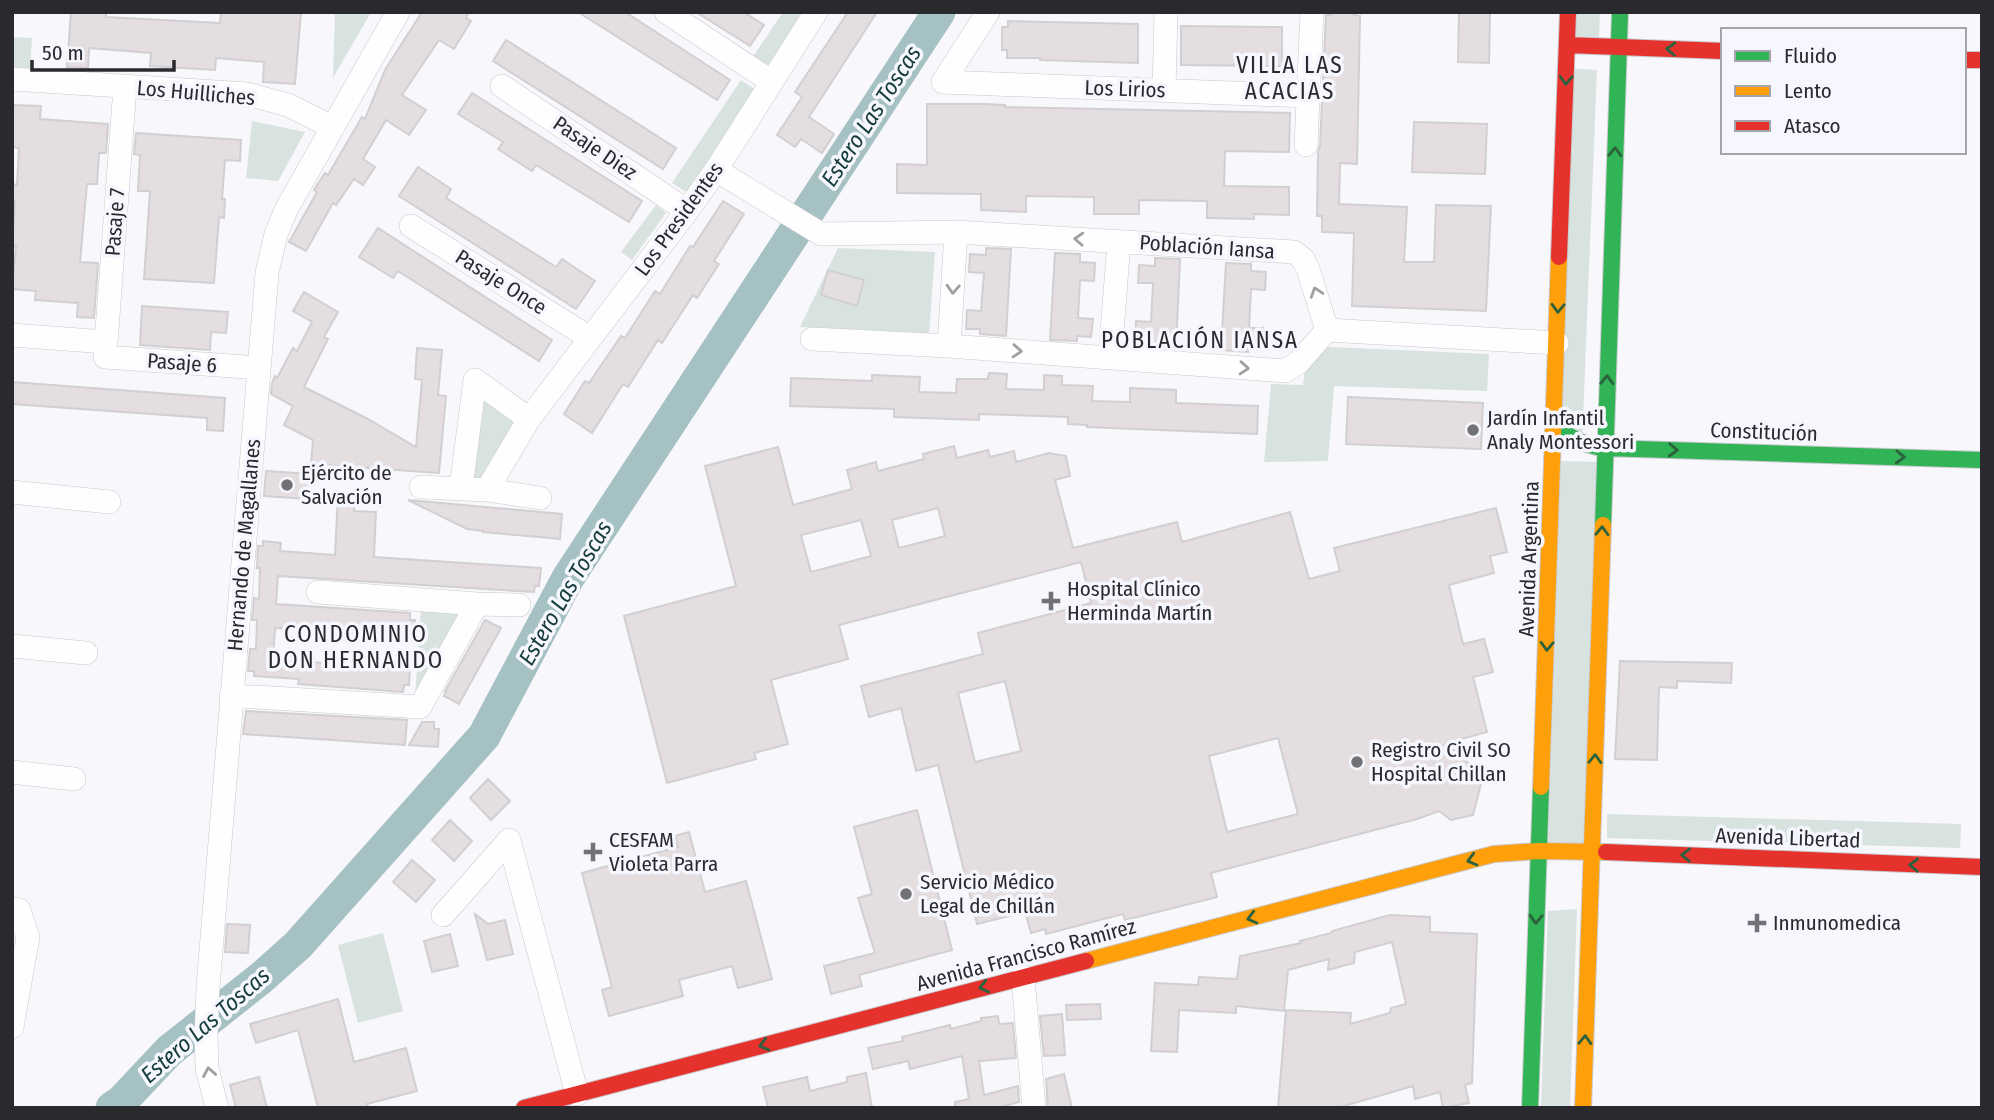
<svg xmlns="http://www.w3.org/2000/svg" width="1994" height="1120" font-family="'Fira Sans Condensed',sans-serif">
<rect width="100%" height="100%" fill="#f7f7fc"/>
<path fill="#d8e3e0" d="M335,12H371L333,78Z
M783,12H805L767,69L752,58Z
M1563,12H1600L1599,37L1562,36Z
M12,37L32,38L30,70L12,68Z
M1558,68L1597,70L1582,443L1554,442Z
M741,80L756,90L688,193L672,183Z
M252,121L305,132L278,181L246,178Z
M656,205L666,213L632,260L621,252Z
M838,248L935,252L929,335L800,327Z
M1308,346L1489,354L1487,391L1334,386L1328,461L1264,462L1271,384L1303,385Z
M484,401L515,423L484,479L470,478Z
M1561,461L1597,462L1583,848L1548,847Z
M421,610L462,612L415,697Z
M1607,814L1961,824L1960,848L1607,838Z
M1577,909L1570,1108H1541L1548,911Z
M383,933L403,1011L358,1023L338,945Z"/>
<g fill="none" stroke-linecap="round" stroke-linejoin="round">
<path stroke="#a6c1c3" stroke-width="33" d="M112,1108L121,1102L169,1051L261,978L298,945L484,736L568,578L939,12"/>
</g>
<path fill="#e5dee0" stroke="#d1cfd1" stroke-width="2" fill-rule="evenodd" d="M71,12H106V17L220,23L221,12H301L295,84L263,82L264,62L216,58L215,70L150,66L151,53L89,48L88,68L67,67Z
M422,12H469L466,18L471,21L454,49L439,40L402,95L426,110L409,135L386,120L363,159L375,167L363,185L354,179L336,205L333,203L306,251L289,242L317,192L314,190L325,173L328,175L362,117L365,119L385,70Z
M578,12H625L730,80L717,100Z
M696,12H744L764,25L750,46Z
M848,12H877L809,117L834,134L822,153L801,139L795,147L777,135L802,97L795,92Z
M1331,12H1354V15L1360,16L1357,164L1340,163L1339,204L1407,207L1404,262H1434L1436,205L1491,206L1486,311L1352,306L1354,233L1322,232V216H1317L1318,152L1320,146L1326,15H1331Z
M1459,12H1490L1489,63L1458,62Z
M1008,21L1138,24V63L1040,60V58H1007V50H1002V27H1008Z
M1181,26L1282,27V66L1181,65Z
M506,40L676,148L663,169L493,61Z
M472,93L642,201L629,222L536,165L532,171L498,149L503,142L458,114Z
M927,104H985L1005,105V107L1290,113L1289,152L1225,151L1224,186L1289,187V215L1254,214V219L1207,218V201L1139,200V214H1094V197L1026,196V212L981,210V194L897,193V164L927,165Z
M12,105L41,106L40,119L108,124L106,153H99L97,184H87L80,262L98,263L94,318L77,317L78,303L35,300L36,291L12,289L16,246H12L15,201L12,200V184L17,185L19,148L12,147Z
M1414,122L1487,124L1485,174L1412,172Z
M136,133L241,140L240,161L225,160L222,199H225L224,218L219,217L214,283L144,279L150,191H138L140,155L134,154Z
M418,167L451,189L446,198L556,267L562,259L595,281L576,309L399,196Z
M723,201L744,214L714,261L719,264L697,298L693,295L662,343L658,340L628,387L623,384L592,433L564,414L585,381L589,383L621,336L625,338L655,291L660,294L690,246L693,247Z
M378,228L552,340L539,361L398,271L393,278L359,257Z
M986,248L1011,249L1006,336L980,334V329H966L967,310L981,311L984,273L969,272L970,254L986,255Z
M1055,253L1080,254V262L1095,263L1094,281L1080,280L1078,318L1093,319L1091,337L1077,336V341L1050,340Z
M1155,258L1180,259L1176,347L1149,346V340L1135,339L1136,321L1151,322L1153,283H1138L1139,265L1155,266Z
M1226,263L1251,264V271L1266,272L1265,290L1251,289L1249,328H1263L1262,347L1248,346V352L1221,350Z
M828,270L864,280L857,306L821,295Z
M304,292L338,312L324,337L328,339L304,387L366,418L416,447L422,380L415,379L417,348L442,350L438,395L446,396L439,473L311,464L313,440L284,425L293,406L271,394L272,383L275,376L277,378L293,348L297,351L312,322L293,311Z
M142,306L228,312L226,333L211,332L210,350L140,345Z
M989,373L1007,374L1006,389L1044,390V375L1062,376V385L1093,386L1092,401L1130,402V388L1176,390V403L1258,406L1257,434L1087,427V425L1068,424V417L979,414V420L894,417V409L790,406L791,378L872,381V375L920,377L919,392L956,393L957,379H988Z
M12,382L225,398L223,431L207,430V418L12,404Z
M1348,397L1483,403L1481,449L1346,444Z
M954,446L957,458L988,450L990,457L1014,451L1016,462L1049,453L1066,456L1070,476L1055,480L1073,548L1177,522L1182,542L1290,512L1309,579L1340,571L1334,548L1496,508L1507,552L1490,556L1494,573L1449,585L1463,644L1484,639L1493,672L1473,677L1487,732L1446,743L1483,776L1473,815L1451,820L1439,811L1417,819L1211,873L1217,897L1125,920L1123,914L1046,934L1045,929L1031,933L1025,912L977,924L938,765L916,771L901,708L869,717L861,686L983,654L978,633L1091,603L1081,562L839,625L848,659L771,680L788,744L754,753L756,759L667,783L624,616L736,586L705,466L778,447L793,505L852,489L847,470L876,462L878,471L924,459L923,454ZM938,508L945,536L899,548L892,520ZM861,520L871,556L811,572L801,535ZM1005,681L1021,751L975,762L958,693ZM1278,738L1298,814L1227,832L1209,756Z
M266,471L310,474L308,499L264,496Z
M338,494L355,495L354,511L376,512L374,557L541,568L539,586H535L534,592L278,576L276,604L410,613V620H415L414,637L275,628L273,660L410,668L409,685H404L403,692L298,684L299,679L254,676V671H248L250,649H256L257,620H252L254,598L259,599L260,568H257L258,546H263V541L281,543L280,551L335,555Z
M408,500L562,514L560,539L483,532V531L467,529Z
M485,620L501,628L459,704L444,696L446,691H445Z
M1620,661L1732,663L1731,683L1677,681V688L1659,687L1657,760L1615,759Z
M246,711L407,720L405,745L243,734Z
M422,722H434V729H439L438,747L409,745Z
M488,779L510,801L491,820L470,798Z
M917,810L952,950L859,975L862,986L831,994L824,966L875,953L858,898L872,894L854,827Z
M450,820L472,841L454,861L432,840Z
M689,832L705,892L746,881L772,979L738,988L732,966L679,980L683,996L609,1016L602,990L612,987L582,873L678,847L675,836Z
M412,860L435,880L416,902L393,882Z
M475,914L488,924L505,920L513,954L487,960Z
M1390,915L1430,917V932L1477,934L1472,1083L1465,1085L1469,1103L1443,1108L1440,1092L1415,1099L1413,1086L1337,1108H1278L1286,1010L1351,1013L1350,1024L1390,1013L1391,1008L1406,1004L1392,942L1355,952L1354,963L1328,970L1329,959L1288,970L1284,1011L1236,1006V1013L1179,1010L1177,1052L1151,1051L1155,983L1198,985L1199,977L1237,979L1240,956L1301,943L1300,941L1331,933L1332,931Z
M227,924L250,925L248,953L225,952Z
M450,934L458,966L432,972L424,941Z
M338,999L354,1062L406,1048L417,1091L367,1104L368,1108H318L298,1030L256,1043L250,1024Z
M1100,1004L1101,1019L1067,1020L1066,1005Z
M1062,1014L1065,1055L1044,1056L1040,1016Z
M998,1016L999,1024L1013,1023L1016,1058L979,1061L984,1095L1018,1086L1019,1102L997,1108H955V1102L969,1099L962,1056L910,1069L908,1061L873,1069L868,1048L903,1041L902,1037L950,1025L951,1029L981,1021V1018Z
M866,1073L872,1108H768L763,1087L807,1077L810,1091L847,1082V1077Z
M1064,1074L1072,1108H1048L1046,1079Z
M259,1077L267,1108H236L230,1085Z"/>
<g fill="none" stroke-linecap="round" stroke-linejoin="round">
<g stroke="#c9c9cd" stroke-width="24">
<path id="street" d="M666,12L772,82
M12,79L247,94L288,105L332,127
M943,82L1308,96
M943,82L988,12
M502,86L687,211
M125,87L105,357L259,368
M1164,91L1166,12
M1306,145L1312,12
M716,170L821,234L956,232L1294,252L1303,259L1308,269L1327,330L1299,362L1285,371L949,346L812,339
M411,226L590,338
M1327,330L1557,343
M12,335L106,342
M949,346L956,232
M1110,358L1119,242
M421,487L487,490L540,498
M461,488L475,380L529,419
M487,490L529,419L687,211L716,170L816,12
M12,492L109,502
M477,604L519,605
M12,646L86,653
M231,697H256L420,707L477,604L318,592
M12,772L74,779
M12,909L19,910L28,937L12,1027
M443,915L509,840L577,1094
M1023,977L1034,1108
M217,1108L207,1068L206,1036L208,987L267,273L276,234L287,208L398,12"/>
</g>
<g stroke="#c9c9cd" stroke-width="18">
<path id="fast" d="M1554,422C1568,438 1583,445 1604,448L1982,460
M1603,525L1620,12
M1530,1108L1541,787"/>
</g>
<g stroke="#c9c9cd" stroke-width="18">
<path id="slow" d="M1541,787L1559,257
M1086,961L1494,854L1539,851L1606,852
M1583,1108L1603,525"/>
</g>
<g stroke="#c9c9cd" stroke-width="18">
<path id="jam" d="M1567,45L1723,51
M1964,60H1982
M1559,257L1568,12
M1606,852L1982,867
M524,1108L1086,961"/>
</g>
<use href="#street" stroke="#fefeff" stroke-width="23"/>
<use href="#fast" stroke="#30b455" stroke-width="16"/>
<use href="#slow" stroke="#ff9f0a" stroke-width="16"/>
<use href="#jam" stroke="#e5322d" stroke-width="16"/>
</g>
<defs><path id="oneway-chevron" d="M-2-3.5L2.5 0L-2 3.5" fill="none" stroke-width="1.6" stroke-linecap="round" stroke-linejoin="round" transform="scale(1.75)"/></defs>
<g stroke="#2c613e">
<use href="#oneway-chevron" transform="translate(1671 49) rotate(-178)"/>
<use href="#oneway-chevron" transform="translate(1566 80) rotate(92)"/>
<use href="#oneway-chevron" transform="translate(1615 152) rotate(-88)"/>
<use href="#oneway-chevron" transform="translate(1558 308) rotate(92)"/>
<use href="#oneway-chevron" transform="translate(1607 380) rotate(-88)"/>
<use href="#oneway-chevron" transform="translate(1673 450) rotate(2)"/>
<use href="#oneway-chevron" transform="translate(1900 457) rotate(2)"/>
<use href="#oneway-chevron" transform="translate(1602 531) rotate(-88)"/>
<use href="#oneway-chevron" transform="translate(1547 646) rotate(92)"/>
<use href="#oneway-chevron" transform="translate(1595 759) rotate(-88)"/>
<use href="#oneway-chevron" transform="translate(1686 855) rotate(-178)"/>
<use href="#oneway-chevron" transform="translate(1472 860) rotate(165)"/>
<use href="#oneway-chevron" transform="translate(1914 865) rotate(-178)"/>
<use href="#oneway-chevron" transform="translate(1252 918) rotate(165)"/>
<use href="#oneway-chevron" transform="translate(1536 919) rotate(92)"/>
<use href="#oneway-chevron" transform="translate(984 987) rotate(165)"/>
<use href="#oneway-chevron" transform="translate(1585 1040) rotate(-88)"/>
<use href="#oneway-chevron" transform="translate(764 1045) rotate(165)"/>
</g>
<g stroke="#9f9fa1">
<use href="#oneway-chevron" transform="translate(1079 239) rotate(-177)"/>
<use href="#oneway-chevron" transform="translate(953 289) rotate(93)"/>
<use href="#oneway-chevron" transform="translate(1316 292) rotate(-108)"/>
<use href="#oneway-chevron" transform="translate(1017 351) rotate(4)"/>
<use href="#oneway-chevron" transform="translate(1244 368) rotate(4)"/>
<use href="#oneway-chevron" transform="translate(209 1072) rotate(-100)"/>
</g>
<g fill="#727276" stroke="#f5f6fe" stroke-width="2.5">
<circle cx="1473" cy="430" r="7"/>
<circle cx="287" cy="485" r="7"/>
<path d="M1047.5 590.5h7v7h7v7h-7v7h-7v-7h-7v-7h7z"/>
<circle cx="1357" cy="762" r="7"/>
<path d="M589.5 841.5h7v7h7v7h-7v7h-7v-7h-7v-7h7z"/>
<circle cx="906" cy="894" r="7"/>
<path d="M1753.5 912.5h7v7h7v7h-7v7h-7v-7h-7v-7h7z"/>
</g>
<g text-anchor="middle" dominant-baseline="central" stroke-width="7" stroke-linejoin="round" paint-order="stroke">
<g font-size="21" fill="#2a2a2e" stroke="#f5f6fe">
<text transform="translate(1125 89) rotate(2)">Los Lirios</text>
<text transform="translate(196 93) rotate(5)">Los Huilliches</text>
<text transform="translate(595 148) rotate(34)">Pasaje Diez</text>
<text transform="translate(679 219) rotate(-54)">Los Presidentes</text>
<text transform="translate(115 222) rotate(-86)">Pasaje 7</text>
<text transform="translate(1207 247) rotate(4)">Población Iansa</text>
<text transform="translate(501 282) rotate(32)">Pasaje Once</text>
<text transform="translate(182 363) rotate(4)">Pasaje 6</text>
<text transform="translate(1764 432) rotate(2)">Constitución</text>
<text transform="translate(244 545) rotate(-85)">Hernando de Magallanes</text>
<text transform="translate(1529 559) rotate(-88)">Avenida Argentina</text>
<text transform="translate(1788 838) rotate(2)">Avenida Libertad</text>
<text transform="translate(1026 955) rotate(-15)">Avenida Francisco Ramírez</text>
</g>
<g font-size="21" fill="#2a2a2e" stroke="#f5f6fe" text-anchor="start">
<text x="1487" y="418">Jardín Infantil<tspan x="1487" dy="24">Analy Montessori</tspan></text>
<text x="301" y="473">Ejército de<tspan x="301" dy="24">Salvación</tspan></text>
<text x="1067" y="589">Hospital Clínico<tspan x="1067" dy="24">Herminda Martín</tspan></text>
<text x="1371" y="750">Registro Civil SO<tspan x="1371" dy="24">Hospital Chillan</tspan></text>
<text x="609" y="840">CESFAM<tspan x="609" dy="24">Violeta Parra</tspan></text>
<text x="920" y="882">Servicio Médico<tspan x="920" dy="24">Legal de Chillán</tspan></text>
<text x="1773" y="923">Inmunomedica</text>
</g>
<g font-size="23" letter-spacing="2" fill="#2a2a2e" stroke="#f5f6fe">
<text x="1290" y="65">VILLA LAS<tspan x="1290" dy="26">ACACIAS</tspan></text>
<text x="1200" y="340">POBLACIÓN IANSA</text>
<text x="356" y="634">CONDOMINIO<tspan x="356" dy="26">DON HERNANDO</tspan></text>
</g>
<g font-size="23" font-style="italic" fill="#153c3d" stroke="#f5f6fe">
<text transform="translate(871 116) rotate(-57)">Estero Las Toscas</text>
<text transform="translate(565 593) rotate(-60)">Estero Las Toscas</text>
<text transform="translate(205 1025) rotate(-41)">Estero Las Toscas</text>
</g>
</g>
<rect width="1994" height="1120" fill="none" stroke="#2a2a2e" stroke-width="28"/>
<rect x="1721" y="28" width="245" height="126" fill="#f5f6fe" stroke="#a4a4ab" stroke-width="2"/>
<rect x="1735" y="51" width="35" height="10" fill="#30b455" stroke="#a4a4ab" stroke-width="2"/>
<text x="1784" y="63" font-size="21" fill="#2a2a2e">Fluido</text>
<rect x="1735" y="86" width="35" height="10" fill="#ff9f0a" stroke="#a4a4ab" stroke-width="2"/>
<text x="1784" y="98" font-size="21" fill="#2a2a2e">Lento</text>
<rect x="1735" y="121" width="35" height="10" fill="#e5322d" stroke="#a4a4ab" stroke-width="2"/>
<text x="1784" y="133" font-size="21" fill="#2a2a2e">Atasco</text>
<path d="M32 60v10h142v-10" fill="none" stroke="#2a2a2e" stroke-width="3.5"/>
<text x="42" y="60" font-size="21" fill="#2a2a2e" stroke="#f5f6fe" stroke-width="5" paint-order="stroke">50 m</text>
</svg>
